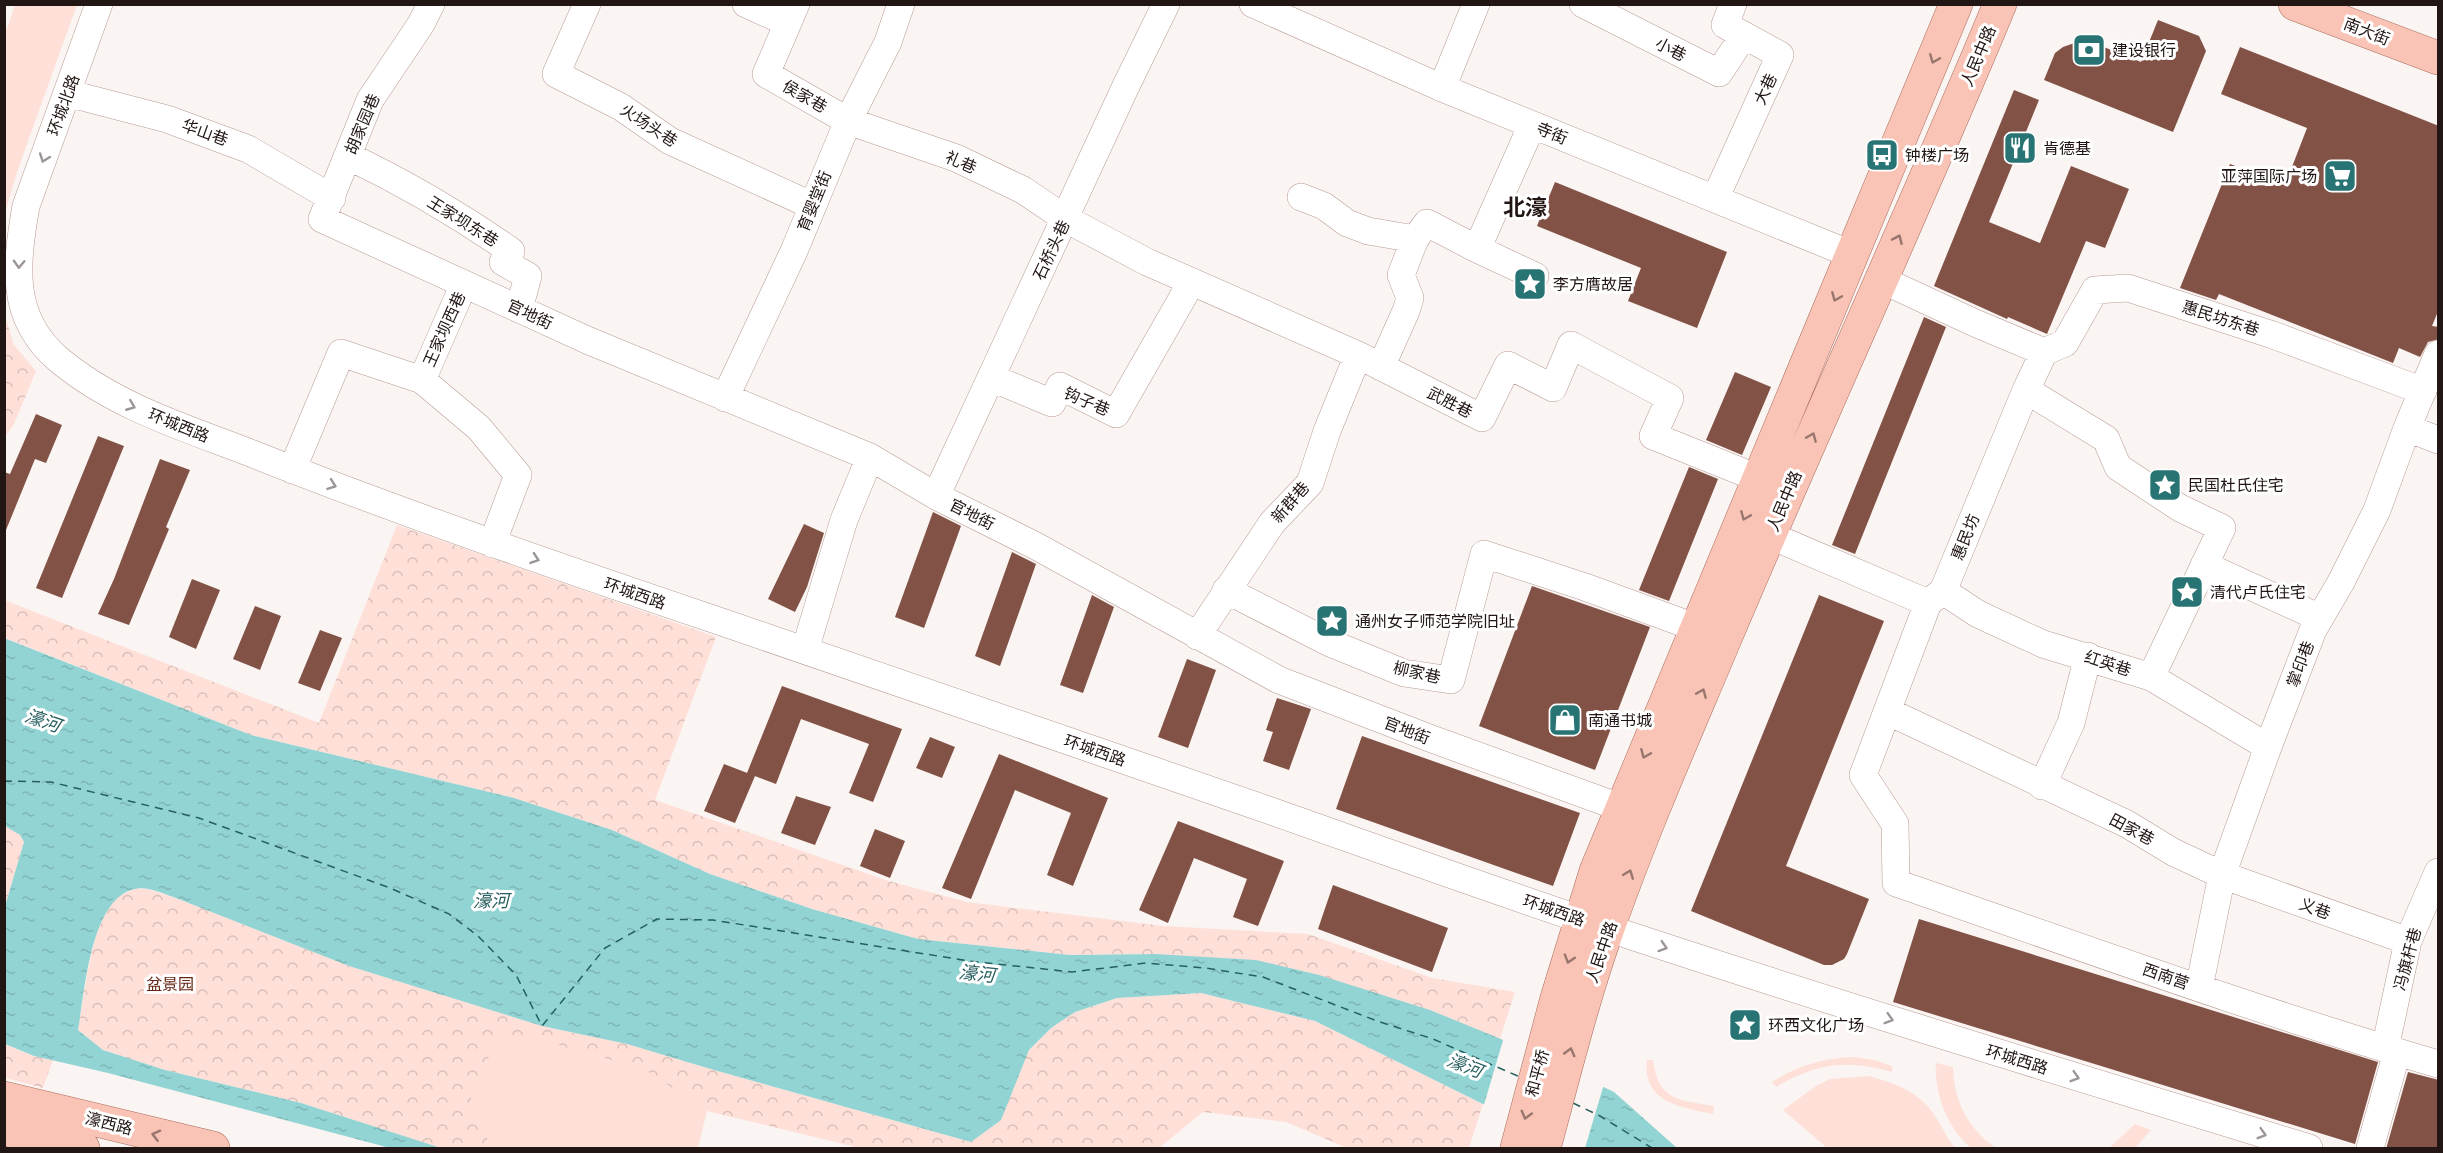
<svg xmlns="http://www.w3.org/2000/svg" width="2443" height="1153" font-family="'Open Sans','Noto Sans SC',sans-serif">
<defs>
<pattern id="forest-crowns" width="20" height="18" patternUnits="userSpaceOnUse" patternTransform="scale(1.5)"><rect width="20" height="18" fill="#fee0d8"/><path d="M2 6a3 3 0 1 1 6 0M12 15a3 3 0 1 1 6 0" fill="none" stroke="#d9bfb8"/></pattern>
<pattern id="water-ripples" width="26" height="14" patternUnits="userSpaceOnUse" patternTransform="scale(1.5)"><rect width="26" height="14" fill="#92d4d4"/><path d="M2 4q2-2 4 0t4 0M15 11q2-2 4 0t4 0" fill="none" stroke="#7eb5b5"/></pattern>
</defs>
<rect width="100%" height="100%" fill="#faf4f2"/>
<path fill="#fee0d8" d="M15,5H77L18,169L5,213L4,37Z
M94,944L627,1044L707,1111L698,1148H441L370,1127Z
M1855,1057L1874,1060L1892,1066V1072C1846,1059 1816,1063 1776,1087L1772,1082C1799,1065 1823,1058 1855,1057Z
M1647,1060H1653C1658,1101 1679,1100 1714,1106L1713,1114C1681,1107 1642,1103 1647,1060Z
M1936,1063L1953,1067C1954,1101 1968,1129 1996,1148H1971C1947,1128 1934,1093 1936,1063Z
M1868,1076C1892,1082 1918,1091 1933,1113C1941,1124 1946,1137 1955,1148H1827L1783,1110L1816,1086L1830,1079Z
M2135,1124L2151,1130L2135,1148H2109Z"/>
<path fill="url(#forest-crowns)" d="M5,316L14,345L36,371L14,424L5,437Z
M397,525L716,637L655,800L889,881L967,902L1163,926L1308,934L1432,978L1515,992L1500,1039L1430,1010L1156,954L1070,955L918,939L812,909L710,874L612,830L514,798L251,735L5,638L4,600L319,723Z
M5,826L20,835L24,842L5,906Z
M136,889H148L176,898L349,966L542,1026L627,1044L714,1070L971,1142L1019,1071L1029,1050L1051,1028L1075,1012L1117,998L1201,993L1315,1021L1483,1104L1469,1148H1347L1286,1122L1203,1112L1159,1148H860L707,1111L644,1069L537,1039L506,1034L483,1065L471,1094L473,1121L495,1148H441L301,1103L165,1070L103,1050L78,1030C84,997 91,922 115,900C121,894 129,891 136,889Z
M4,1044L34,1056L53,1060L43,1088L5,1078Z"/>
<path fill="url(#water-ripples)" d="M4,638L251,735L514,798L612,830L710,874L812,909L918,939L1070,955L1156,954L1256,960L1319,975L1430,1010L1501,1039L1614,1092L1677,1148H1587L1483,1104L1315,1021L1201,993L1117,998L1075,1012L1051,1028L1029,1050L1001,1120L971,1142L714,1070L627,1044L542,1026L349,966L176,898C163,894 148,886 135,889C90,898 85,993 78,1030L103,1050L165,1070L301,1103L438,1147L390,1148L108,1073L34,1056L5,1044V906L24,842L20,835L5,826Z"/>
<path fill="#faf4f2" d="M1504,1037L1604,1084L1585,1148H1580L1483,1108Z"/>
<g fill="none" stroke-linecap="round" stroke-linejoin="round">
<path stroke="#275f5f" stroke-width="1.5" stroke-dasharray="8 6" stroke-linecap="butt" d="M4,781L51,782L199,818L390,888L449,914L478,936L516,975L542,1026L605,948L657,919L713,920L969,961L1072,972L1146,963L1205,968L1263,977L1377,1021L1433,1039L1520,1077
M1573,1103L1600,1116L1652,1148"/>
</g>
<path fill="#825246" d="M2158,20L2199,36L2206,51L2173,132L2044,80L2055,53L2063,47L2080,41H2089L2141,62Z
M2240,47L2439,126V309L2432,326L2439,327V339L2428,342L2420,357L2399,348L2393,363L2219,294L2216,300L2180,288L2230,164L2285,185L2307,128L2221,94Z
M2014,90L2039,100L1989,222L2040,243L2071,166L2129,189L2105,248L2086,241L2047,334L2008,317L2007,319L1934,286Z
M1555,182L1727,252L1697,328L1628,301L1641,268L1537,226Z
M1924,317L1946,327L1855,554L1832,545Z
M1735,372L1771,387L1742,455L1706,440Z
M36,414L62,425L46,463L35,459L4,535V472L10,474Z
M98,436L124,446L62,598L36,588Z
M160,459L190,470L166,527L169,529L129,625L98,614L114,579Z
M1689,467L1718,479L1669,601L1639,590Z
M933,512L961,526L924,628L895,617Z
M804,524L824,533L807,587L795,612L768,599Z
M1012,552L1036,564L1000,666L975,656Z
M192,579L220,590L196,649L169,637Z
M1532,586L1650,627L1595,770L1479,726Z
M1092,595L1114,607L1083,693L1060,685Z
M1819,595L1884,621L1786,866L1869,899L1847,954L1844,959L1832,965H1824L1691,911Z
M255,606L281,616L260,670L233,659Z
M320,630L342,638L320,691L298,683Z
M1187,659L1216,670L1188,748L1158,737Z
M782,686L902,729L873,802L849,793L869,744L801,719L776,784L747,773Z
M1277,698L1311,709L1289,770L1263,761L1273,732L1266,730Z
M1362,736L1580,813L1553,886L1336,809Z
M930,737L955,747L942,778L916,768Z
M999,754L1108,798L1073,886L1047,875L1071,813L1015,790L971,899L942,888Z
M724,764L755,776L735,823L704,811Z
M796,796L831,807L815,845L781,833Z
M1178,821L1284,861L1258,926L1233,917L1247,879L1194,858L1168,923L1139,910Z
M875,829L905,841L890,878L860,866Z
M1333,885L1448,928L1432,972L1318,929Z
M1919,919L2378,1062L2355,1144L1893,1002Z
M2408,1072L2439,1080V1149H2386Z"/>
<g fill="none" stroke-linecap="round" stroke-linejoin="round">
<g stroke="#b99b92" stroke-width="28">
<path id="minor" d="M99,4L26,206C16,264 9,317 58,359C115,407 186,428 253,454C405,514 559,567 713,619C899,682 1085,747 1271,811C1376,848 1481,886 1586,921C1826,1001 2067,1074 2309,1148
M431,4L421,24L370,100L322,219L587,340L870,457L936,496L1036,546L1279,680L1432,739L1622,808
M587,4L556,74L621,107L670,141L811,205
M746,4L788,23
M796,4L766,74L848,121L956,158L1023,190L1066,219L1147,262L1358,355L1482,418L1508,365L1553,388L1571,345L1670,398L1653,436L1760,479
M1253,4L1442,88L1853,255
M1583,4L1719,73L1744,35
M1442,88L1476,4
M67,93L167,119L248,149L332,198
M1532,125L1477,249L1535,276
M348,156C405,183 459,215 511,251L503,262L528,276L519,309
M1301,197L1324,206L1347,223L1368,231L1415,239
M1715,199L1780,55L1725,25L1733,4
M1880,279L1975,323L2044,352
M464,284L422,380L479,428L518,475L492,544
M2044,352L2026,390L1943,591L1928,603L1863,775L1895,824L1896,883C2076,945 2256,1011 2438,1064
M2044,352L2065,343L2095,290L2128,288L2273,335L2423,391
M1381,367L1406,311L1410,298L1401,275L1415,239L1427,223L1477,249
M992,378L1052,403L1060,386L1116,414L1191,283
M2026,390L2106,439L2118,467L2180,508L2222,528L2151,677
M725,398L794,251L848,121L888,42L901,4
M2407,428L2438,440
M292,470L341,353L422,380
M936,496L1125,88L1166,4
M1769,535L1928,603
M2204,565L2320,618
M1226,590L1330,643L1404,673L1451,680L1484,554L1585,587L1697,628
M1943,591L1978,614L2043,644L2151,677L2268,747
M1197,636L1272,523L1310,483L1327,431L1358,355
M805,650L844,520L870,457
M1887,711L2127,824L2173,852L2222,875L2408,941
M2042,786L2071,723L2088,656
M2199,988L2222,875L2268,747L2313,630L2341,582L2377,510L2407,428L2438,354
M2385,1049L2408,941L2438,872
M2370,1148L2397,1052"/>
</g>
<g stroke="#ab6d5d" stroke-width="34">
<path id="major" d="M2295,4L2438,58
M4,1098L213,1148
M4,1129L83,1148
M1517,1148L1557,998L1596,871L1956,4
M1544,1148C1564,1075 1582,1000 1608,928C1642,831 1684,736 1724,641C1814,428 1911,218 2000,4"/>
</g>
<use href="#minor" stroke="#fff" stroke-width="27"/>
<use href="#major" stroke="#f9c4b6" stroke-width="33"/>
</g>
<defs><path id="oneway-chevron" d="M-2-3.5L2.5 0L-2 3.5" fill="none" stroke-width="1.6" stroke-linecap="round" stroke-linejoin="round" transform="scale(1.5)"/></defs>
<g stroke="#98766d">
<use href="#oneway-chevron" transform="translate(1934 59) rotate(112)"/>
<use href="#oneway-chevron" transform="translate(1898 239) rotate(-66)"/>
<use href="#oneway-chevron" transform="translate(1836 297) rotate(113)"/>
<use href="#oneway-chevron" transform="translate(1812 437) rotate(-67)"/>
<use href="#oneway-chevron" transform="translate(1745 516) rotate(113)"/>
<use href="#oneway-chevron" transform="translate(1702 693) rotate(-67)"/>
<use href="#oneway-chevron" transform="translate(1645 754) rotate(113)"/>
<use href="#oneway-chevron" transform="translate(1629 874) rotate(-69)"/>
<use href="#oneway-chevron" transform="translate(1569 959) rotate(107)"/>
<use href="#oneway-chevron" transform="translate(1570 1052) rotate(-75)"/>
<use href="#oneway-chevron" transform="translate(1526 1115) rotate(105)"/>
<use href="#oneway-chevron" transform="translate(156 1135) rotate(-166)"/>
</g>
<g stroke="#9b9695">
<use href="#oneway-chevron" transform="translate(44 158) rotate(110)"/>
<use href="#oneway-chevron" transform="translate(19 264) rotate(92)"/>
<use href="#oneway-chevron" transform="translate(131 406) rotate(22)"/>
<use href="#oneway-chevron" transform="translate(332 485) rotate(20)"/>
<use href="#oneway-chevron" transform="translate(535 559) rotate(19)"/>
<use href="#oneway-chevron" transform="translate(1663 947) rotate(18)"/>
<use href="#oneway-chevron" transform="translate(1889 1019) rotate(17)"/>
<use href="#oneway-chevron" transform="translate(2075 1077) rotate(17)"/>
<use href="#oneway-chevron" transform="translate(2262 1134) rotate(17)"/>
</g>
<defs>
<g id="bank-square" transform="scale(1.725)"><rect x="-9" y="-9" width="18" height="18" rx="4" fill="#287373" stroke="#fff"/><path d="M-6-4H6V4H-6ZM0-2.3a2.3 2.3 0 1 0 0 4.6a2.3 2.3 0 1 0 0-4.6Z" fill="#fff"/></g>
<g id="restaurant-square" transform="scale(1.725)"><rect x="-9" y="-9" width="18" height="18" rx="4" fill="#287373" stroke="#fff"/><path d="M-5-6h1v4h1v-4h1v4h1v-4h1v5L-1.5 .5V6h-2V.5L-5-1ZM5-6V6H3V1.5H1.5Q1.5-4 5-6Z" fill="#fff"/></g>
<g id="bus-square" transform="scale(1.725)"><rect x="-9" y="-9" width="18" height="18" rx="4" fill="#287373" stroke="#fff"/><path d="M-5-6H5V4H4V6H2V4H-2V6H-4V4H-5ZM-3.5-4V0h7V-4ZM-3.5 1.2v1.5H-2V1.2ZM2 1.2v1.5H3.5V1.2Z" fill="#fff"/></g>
<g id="supermarket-square" transform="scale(1.725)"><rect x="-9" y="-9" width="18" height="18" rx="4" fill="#287373" stroke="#fff"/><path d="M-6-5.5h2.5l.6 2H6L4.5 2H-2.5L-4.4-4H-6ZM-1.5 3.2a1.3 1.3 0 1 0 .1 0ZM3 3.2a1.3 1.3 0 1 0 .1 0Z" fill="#fff"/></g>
<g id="sight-square" transform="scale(1.725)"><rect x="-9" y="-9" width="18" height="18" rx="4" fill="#287373" stroke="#fff"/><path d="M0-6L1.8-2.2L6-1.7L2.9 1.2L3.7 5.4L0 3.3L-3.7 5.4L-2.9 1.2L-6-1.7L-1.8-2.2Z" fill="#fff"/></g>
<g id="shop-square" transform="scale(1.725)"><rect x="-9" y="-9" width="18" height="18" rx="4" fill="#287373" stroke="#fff"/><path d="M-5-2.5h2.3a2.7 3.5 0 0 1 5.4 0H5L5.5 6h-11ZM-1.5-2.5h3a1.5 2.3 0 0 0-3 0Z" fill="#fff"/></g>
</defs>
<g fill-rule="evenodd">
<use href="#bank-square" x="2089" y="50"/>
<use href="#restaurant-square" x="2020" y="148"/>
<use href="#bus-square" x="1882" y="155"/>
<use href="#supermarket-square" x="2340" y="176"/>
<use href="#sight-square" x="1530" y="284"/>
<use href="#sight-square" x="2165" y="485"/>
<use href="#sight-square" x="2187" y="592"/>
<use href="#sight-square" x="1332" y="621"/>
<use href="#shop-square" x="1565" y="720"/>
<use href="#sight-square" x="1745" y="1025"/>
</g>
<g text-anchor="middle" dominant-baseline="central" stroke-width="6" stroke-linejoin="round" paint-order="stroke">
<g font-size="16" fill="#211613" stroke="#fff">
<text transform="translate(2367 31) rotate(21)">南大街</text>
<text transform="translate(1671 49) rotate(27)">小巷</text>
<text transform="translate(1978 56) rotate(-67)">人民中路</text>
<text transform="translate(1765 89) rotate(-65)">大巷</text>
<text transform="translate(805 96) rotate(30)">侯家巷</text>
<text transform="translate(63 105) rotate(-70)">环城北路</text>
<text transform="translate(362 124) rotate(-67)">胡家园巷</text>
<text transform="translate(649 125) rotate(33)">火场头巷</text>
<text transform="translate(205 132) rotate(20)">华山巷</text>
<text transform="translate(1552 133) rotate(22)">寺街</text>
<text transform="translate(961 162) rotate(23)">礼巷</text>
<text transform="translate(814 201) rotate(-68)">育婴堂街</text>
<text transform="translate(463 221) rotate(32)">王家坝东巷</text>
<text transform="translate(1051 250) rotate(-65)">石桥头巷</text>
<text transform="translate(530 314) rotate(25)">官地街</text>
<text transform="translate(2221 318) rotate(18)">惠民坊东巷</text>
<text transform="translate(444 329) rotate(-66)">王家坝西巷</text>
<text transform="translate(1087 401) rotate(23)">钩子巷</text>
<text transform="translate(1450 402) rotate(27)">武胜巷</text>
<text transform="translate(179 425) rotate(22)">环城西路</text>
<text transform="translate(1784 501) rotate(-67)">人民中路</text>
<text transform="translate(1290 502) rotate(-49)">新群巷</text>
<text transform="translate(972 514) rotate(27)">官地街</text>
<text transform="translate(1965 537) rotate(-68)">惠民坊</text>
<text transform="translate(635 593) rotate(19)">环城西路</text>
<text transform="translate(2108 663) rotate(18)">红英巷</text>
<text transform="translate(2300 664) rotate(-69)">掌印巷</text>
<text transform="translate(1417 672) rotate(13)">柳家巷</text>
<text transform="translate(1407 730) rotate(21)">官地街</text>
<text transform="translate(1095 750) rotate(19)">环城西路</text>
<text transform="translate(2132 829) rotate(28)">田家巷</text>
<text transform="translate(2315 908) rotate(20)">义巷</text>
<text transform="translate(1554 910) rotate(19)">环城西路</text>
<text transform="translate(1601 952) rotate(-71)">人民中路</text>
<text transform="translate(2407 959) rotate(-75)">冯旗杆巷</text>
<text transform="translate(2166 976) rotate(19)">西南营</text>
<text transform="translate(2017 1059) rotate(17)">环城西路</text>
<text transform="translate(1537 1073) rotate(-75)">和平桥</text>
<text transform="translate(109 1123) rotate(14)">濠西路</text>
</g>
<g font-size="16" fill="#211613" stroke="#fff" text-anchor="start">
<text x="2112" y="50">建设银行</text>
<text x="2043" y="148">肯德基</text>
<text x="1905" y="155">钟楼广场</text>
<text x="2317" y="176" text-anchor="end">亚萍国际广场</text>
<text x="1553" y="284">李方膺故居</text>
<text x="2188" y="485">民国杜氏住宅</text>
<text x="2210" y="592">清代卢氏住宅</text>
<text x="1355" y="621">通州女子师范学院旧址</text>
<text x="1588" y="720">南通书城</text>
<text x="1768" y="1025">环西文化广场</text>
</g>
<g font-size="16" fill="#642413" stroke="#fff">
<text x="170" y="984">盆景园</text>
</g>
<g font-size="18" font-style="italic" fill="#275f5f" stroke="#fff">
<text transform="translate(43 720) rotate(19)">濠河</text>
<text x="491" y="900">濠河</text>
<text transform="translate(977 973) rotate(6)">濠河</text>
<text transform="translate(1465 1065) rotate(21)">濠河</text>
</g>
<g font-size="22" font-weight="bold" fill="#211613" stroke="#fff">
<text x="1525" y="206">北濠</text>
</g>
</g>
<rect width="2443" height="1153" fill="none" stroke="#211613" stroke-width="12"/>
</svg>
